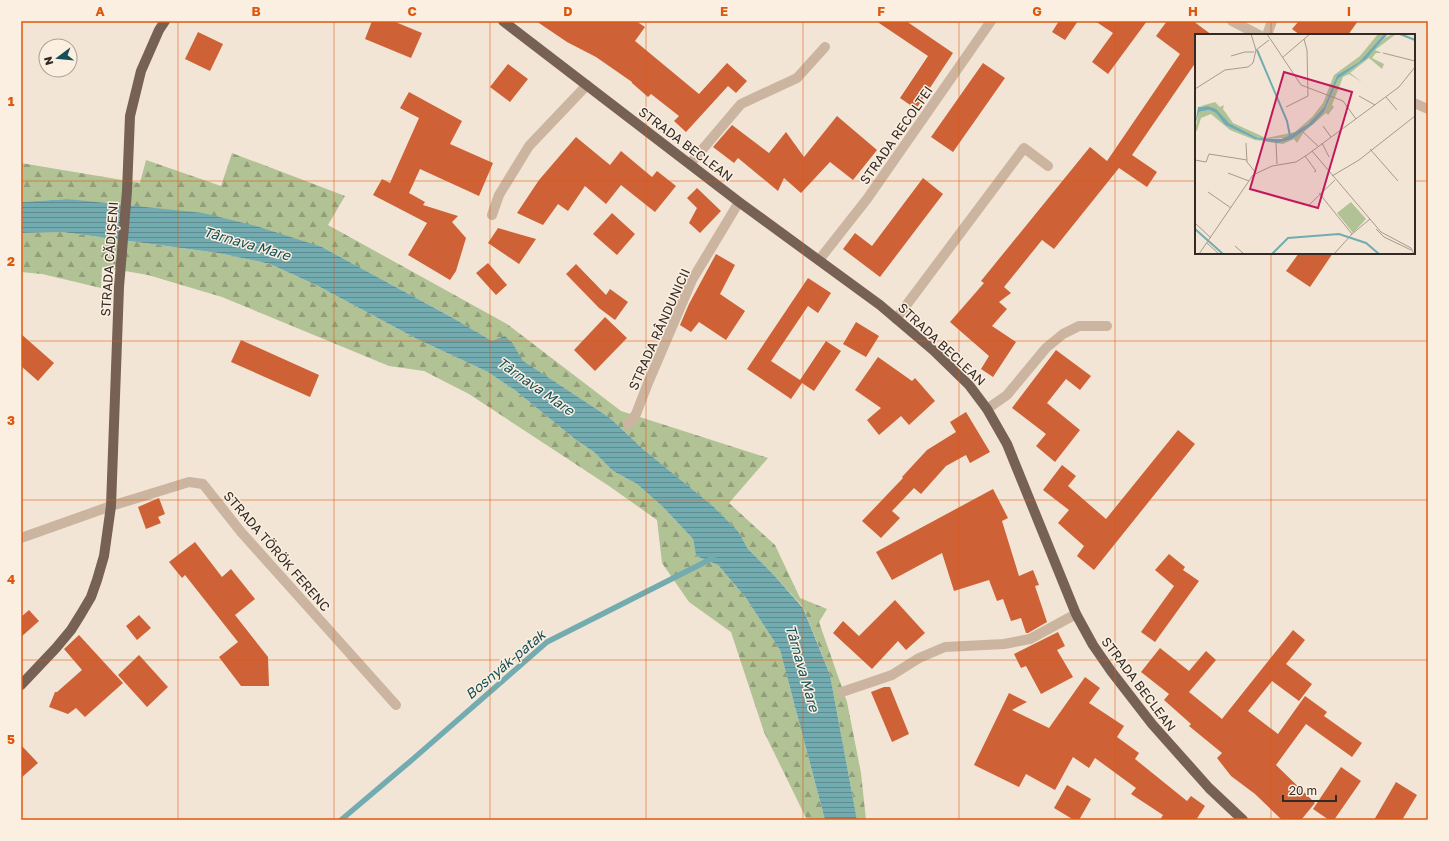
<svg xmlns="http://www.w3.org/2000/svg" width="1449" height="841" font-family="'Golos Text',sans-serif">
<defs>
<pattern id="forest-firs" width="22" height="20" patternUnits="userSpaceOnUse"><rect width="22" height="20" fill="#b1c294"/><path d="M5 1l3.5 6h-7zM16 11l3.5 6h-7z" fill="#919e79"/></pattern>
<pattern id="water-rules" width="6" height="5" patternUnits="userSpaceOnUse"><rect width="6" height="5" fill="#72acb1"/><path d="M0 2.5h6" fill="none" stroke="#5e8c90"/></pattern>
</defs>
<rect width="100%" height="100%" fill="#f2e5d5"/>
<path fill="url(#forest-firs)" d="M232,153L345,196L328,225L507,324L621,411L768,458L729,503L775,545L800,598L827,609L819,622L847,702L861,773L866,820H857L830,675L803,607L772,573L748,549L738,531L714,507L643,449L610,418L522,361L513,344L492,341L453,318L322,247L67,199L21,202V163L140,183L146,160L221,186Z
M62,232L218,253L270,264L318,286L417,339L488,372L516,391L576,440L594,452L613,471L637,484L663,507L693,539L696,556L718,565L746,598L780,650L825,820H807L764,732L731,632L689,602L662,563L657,520L609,486L469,394L424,371L389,366L222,297L148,275L102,267L101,288L42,274L21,272V233Z"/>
<path fill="url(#water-rules)" d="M67,199L203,213L256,226L322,247L453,318L492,341L505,336L513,344L523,361L610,418L643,449L714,507L738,531L748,549L772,573L803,608L830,675L857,820H825L780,650L746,598L718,565L696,556L693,539L663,507L637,484L613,471L594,452L576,440L516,391L488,372L417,339L318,286L270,264L218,253L62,232L21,233V202Z"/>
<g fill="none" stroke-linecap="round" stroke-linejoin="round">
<path stroke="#72acb1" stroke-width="5.5" d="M341,820L413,759L547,642L713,558"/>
</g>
<path fill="#cf6136" d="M372,21H393L422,33L411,58L365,39Z
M536,21H636L645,27L635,41L699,94L727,63L747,81L736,93L728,86L686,132L674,121L679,116L651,94L648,97L632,83V82L596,57L567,42Z
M876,21H906L953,53L916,109L900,98L928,56Z
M1059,21H1078L1065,40L1052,32Z
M1095,21H1147L1108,74L1092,62L1113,33Z
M1167,21H1193L1212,35H1196V62L1132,155L1157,172L1147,187L1119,168L1054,249L1042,240L1004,287L1011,293L999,302L1007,309L992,326L1016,342L993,377L981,369L989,356L950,322L984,283L981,281L1090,147L1107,161L1180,54L1156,36Z
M1299,21H1358L1348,35H1300L1292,29Z
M198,32L223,44L210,71L185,59Z
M983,63L1005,78L953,152L931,137Z
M508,64L528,79L510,102L490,87Z
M409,92L462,121L450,144L493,163L479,196L420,169L409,193L425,202L423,205L458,216L452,222L466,238L456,271L450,280L408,255L427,223L373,195L382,179L390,183L419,118L400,108Z
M837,116L877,150L853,180L830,162L801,193L784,178L778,191L738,158L734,163L713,147L732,125L769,153L786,132L804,157Z
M576,137L610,165L621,151L652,177L657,171L676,186L655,212L621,185L606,204L585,186L568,211L558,204L543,225L517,213L539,180Z
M923,178L943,194L880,277L843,249L855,233L872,246Z
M697,188L721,211L700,233L689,223L697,208L687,198Z
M612,213L635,234L617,255L593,234Z
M498,228L536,239L519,264L488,243Z
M1299,253H1333L1310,287L1286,271Z
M716,254L735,265L720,294L745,311L726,340L699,322L691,332L680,325L689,304Z
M488,263L507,285L496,295L476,273Z
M576,264L606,295L610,289L628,302L615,320L599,308L566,274Z
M808,278L831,293L818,313L808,306L771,361L800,380L826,341L841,351L814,391L802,383L791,399L747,369Z
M605,317L627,338L595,371L574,350Z
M856,322L879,336L866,357L843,344Z
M21,334L54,363L38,381L21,366Z
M241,340L319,375L310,397L231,362Z
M1056,350L1091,376L1080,390L1066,379L1047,403L1080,430L1055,462L1036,446L1046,434L1012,408Z
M878,357L912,381L915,378L935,401L909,425L901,416L879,435L867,420L881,408L855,390Z
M966,412L990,452L970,463L966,455L946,466L921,494L914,488L892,511L900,518L881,538L862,521L903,478L902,477L927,450L956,432L950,422Z
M1178,430L1195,444L1094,570L1077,556L1084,546L1058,523L1069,510L1043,490L1062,465L1076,476L1068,486L1106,519Z
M993,489L1008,518L1002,521L1019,576L1033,570L1039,585L1035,586L1047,622L1028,633H1026L1021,618L1011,621L1003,599L997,601L989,580L954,591L942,553L892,580L876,552Z
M159,498L165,514L158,517L161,523L146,529L138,507Z
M195,542L222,577L231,569L255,599L235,615L268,657L269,686H241L219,657L238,642L185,575L182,578L169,562Z
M1169,554L1185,567L1183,570L1199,581L1155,642L1141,632L1174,586L1155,570Z
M895,600L925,633L906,650L898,641L872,669L833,633L843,621L859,636Z
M29,610L39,621L21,637V617Z
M139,615L151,628L137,640L126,626Z
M1293,630L1305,640L1286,664L1312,684L1299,701L1272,681L1248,711L1278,734L1305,696L1327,712L1324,716L1362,743L1352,757L1306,724L1276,765L1315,803L1301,820H1282L1255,794L1231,776L1217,758L1222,753L1189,726L1191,724L1164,700L1169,694L1141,672L1160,648L1189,671L1206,651L1216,660L1189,692L1222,719Z
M1058,632L1065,646L1057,650L1073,677L1041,694L1026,666L1021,668L1014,654Z
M79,635L123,683L85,717L76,708L68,714L49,707L55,692H57L82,670L64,649Z
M139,655L168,687L147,707L118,675Z
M1085,677L1100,688L1089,703L1124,726L1117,737L1139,753L1135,759L1187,801L1191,796L1205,806L1196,820H1160L1163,815L1131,794L1136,788L1095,758L1089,768L1073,757L1055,790L1026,774L1019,787L974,765L1009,693L1027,702L1012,710L1049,728Z
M884,687H890L909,734L892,742L871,692Z
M21,745L38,763L21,778Z
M1341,767L1361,781L1334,820H1329L1313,809Z
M1396,782L1417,795L1402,820H1374Z
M1067,785L1091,799L1079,820H1074L1054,808Z"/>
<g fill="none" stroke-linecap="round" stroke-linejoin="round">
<path stroke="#cbb5a0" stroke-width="10" d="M1232,21L1259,35
M1267,35L1272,21
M1414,103L1428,109
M690,164L741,104L797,78L825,47
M492,215L499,195L529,146L587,85
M819,260L867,199L991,21
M896,319L1024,148L1048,166
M987,409L1007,395L1046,348L1063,334L1079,326H1107
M628,425L636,414L648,383L692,280L739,202
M21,538L111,506L189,482L203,484L241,532L396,705
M842,692L892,675L919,658L945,647L1004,644L1030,639L1076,614"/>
<path stroke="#776154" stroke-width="10" d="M503,21L739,202L880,305L933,350L969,385L987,409L1007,444L1076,614L1093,645L1111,671L1152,724L1209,788L1243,820
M21,685L56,648L71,630L81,614L91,597L97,580L104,556L111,506L119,287L127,191L130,116L141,71L159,30L165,21"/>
</g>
<path fill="none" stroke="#df570d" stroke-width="1" stroke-opacity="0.55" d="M178,21V820M334,21V820M490,21V820M646,21V820M803,21V820M959,21V820M1115,21V820M1271,21V35M21,181H1196M1414,181H1428M1271,253V820M21,341H1428M21,500H1428M21,660H1428"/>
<g text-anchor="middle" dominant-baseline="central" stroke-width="3" stroke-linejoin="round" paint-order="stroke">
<g font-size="13" fill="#342a24" stroke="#faefe1">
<text transform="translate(896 135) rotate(-55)">STRADA RECOLTEI</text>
<text transform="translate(686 144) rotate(37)">STRADA BECLEAN</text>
<text transform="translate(109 259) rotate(-86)">STRADA CĂDIȘENI</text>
<text transform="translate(659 329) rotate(-66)">STRADA RÂNDUNICII</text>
<text transform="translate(942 344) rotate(43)">STRADA BECLEAN</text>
<text transform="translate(277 551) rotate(49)">STRADA TÖRÖK FERENC</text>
<text transform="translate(1139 684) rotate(53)">STRADA BECLEAN</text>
</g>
<g font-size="14" font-style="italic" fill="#175158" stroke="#faefe1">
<text transform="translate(247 243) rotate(16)">Târnava Mare</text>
<text transform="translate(536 386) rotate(35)">Târnava Mare</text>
<text transform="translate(505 664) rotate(-40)">Bosnyák-patak</text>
<text transform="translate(803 668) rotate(74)">Târnava Mare</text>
</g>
</g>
<g transform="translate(1195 34)">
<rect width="220" height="220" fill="#f2e5d5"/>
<path d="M183,0H189L164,28L142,41L129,73L115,88L103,98L91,104H63L34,89L12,72H6L20,68L25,73L29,71L28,75L38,89L71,104L100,98L117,83L128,69L139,41L165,22ZM198,0H201L180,16L187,19H181L177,24L189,30L187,35L174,24L155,39L167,48L154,40L148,43L137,71L139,73L133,81L131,79L109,98L102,109L99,105L88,110L60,106L35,96L16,80L6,84L2,97L0,96L4,78L14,76L21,79L30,91L60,105L68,107L97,105L129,78L143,45L167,28L190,4Z" fill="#b1c294"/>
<path d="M156,168L171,185L158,199L142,179Z" fill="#b1c294"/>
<path d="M189,0H193L171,25L143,45L129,78L118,90L97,105L83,109L60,105L30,91L21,79L14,76L4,78L0,91L3,73L12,72L21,75L34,89L63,104L86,105L94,102L113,90L129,73L142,41L164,28Z" fill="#72acb1"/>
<path fill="none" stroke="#72acb1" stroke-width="2" d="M205,0L220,6M62,16L92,87L95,102M0,195L28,220M77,220L93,204L144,200L171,209L184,220"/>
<path fill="none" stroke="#a69a8e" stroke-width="1" d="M56,0L61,16M72,0L106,51L148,67L161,85M188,19L220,27M36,22L50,18H59M88,23L115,0M0,55L30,36L53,33L58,29L61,16L74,6M164,62L180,71M191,63L202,76M91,73L113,62L112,16L109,5M128,92L136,103M108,98L123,112M51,109L52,128L61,139M81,109L82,130M127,109L134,123M175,115L203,147M117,117L186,198L216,214L219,220M110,122L121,137L119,138M0,126L11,128L14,120L52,126M33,139L54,147M137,142L164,126L220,82M13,158L36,174M124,159L157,200L175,185M114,171L140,146M0,189L16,204M181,195L189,203L216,216M12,209L24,220M40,212L49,220M4,220L58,141L77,132L101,128L112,121L204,53L220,33M139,220L157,200"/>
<path fill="#c2185b" fill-opacity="0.15" stroke="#c2185b" stroke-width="2" d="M89,38L157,58L123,174L55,155Z"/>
<rect width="220" height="220" fill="none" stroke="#342a24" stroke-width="2"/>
</g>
<rect width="1449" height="841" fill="none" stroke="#faefe1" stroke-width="44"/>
<g transform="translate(58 58) rotate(254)"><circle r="19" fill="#faefe1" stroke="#aba095"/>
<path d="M0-3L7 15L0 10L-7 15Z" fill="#175158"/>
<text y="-6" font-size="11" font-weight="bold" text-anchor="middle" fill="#342a24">N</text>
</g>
<path d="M1283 795v6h53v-6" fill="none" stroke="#342a24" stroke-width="2"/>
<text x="1289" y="795" font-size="12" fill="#342a24" stroke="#faefe1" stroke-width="3" paint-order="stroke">20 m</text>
<rect x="22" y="22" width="1405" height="797" fill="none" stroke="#df570d" stroke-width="1.5"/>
<g font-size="13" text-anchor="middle" font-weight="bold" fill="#df570d">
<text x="100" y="16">A</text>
<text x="256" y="16">B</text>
<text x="412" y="16">C</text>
<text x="568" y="16">D</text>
<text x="724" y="16">E</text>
<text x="881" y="16">F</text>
<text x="1037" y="16">G</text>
<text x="1193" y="16">H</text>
<text x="1349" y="16">I</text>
<text x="11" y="106">1</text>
<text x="11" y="266">2</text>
<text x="11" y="425">3</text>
<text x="11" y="584">4</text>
<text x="11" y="744">5</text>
</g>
</svg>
